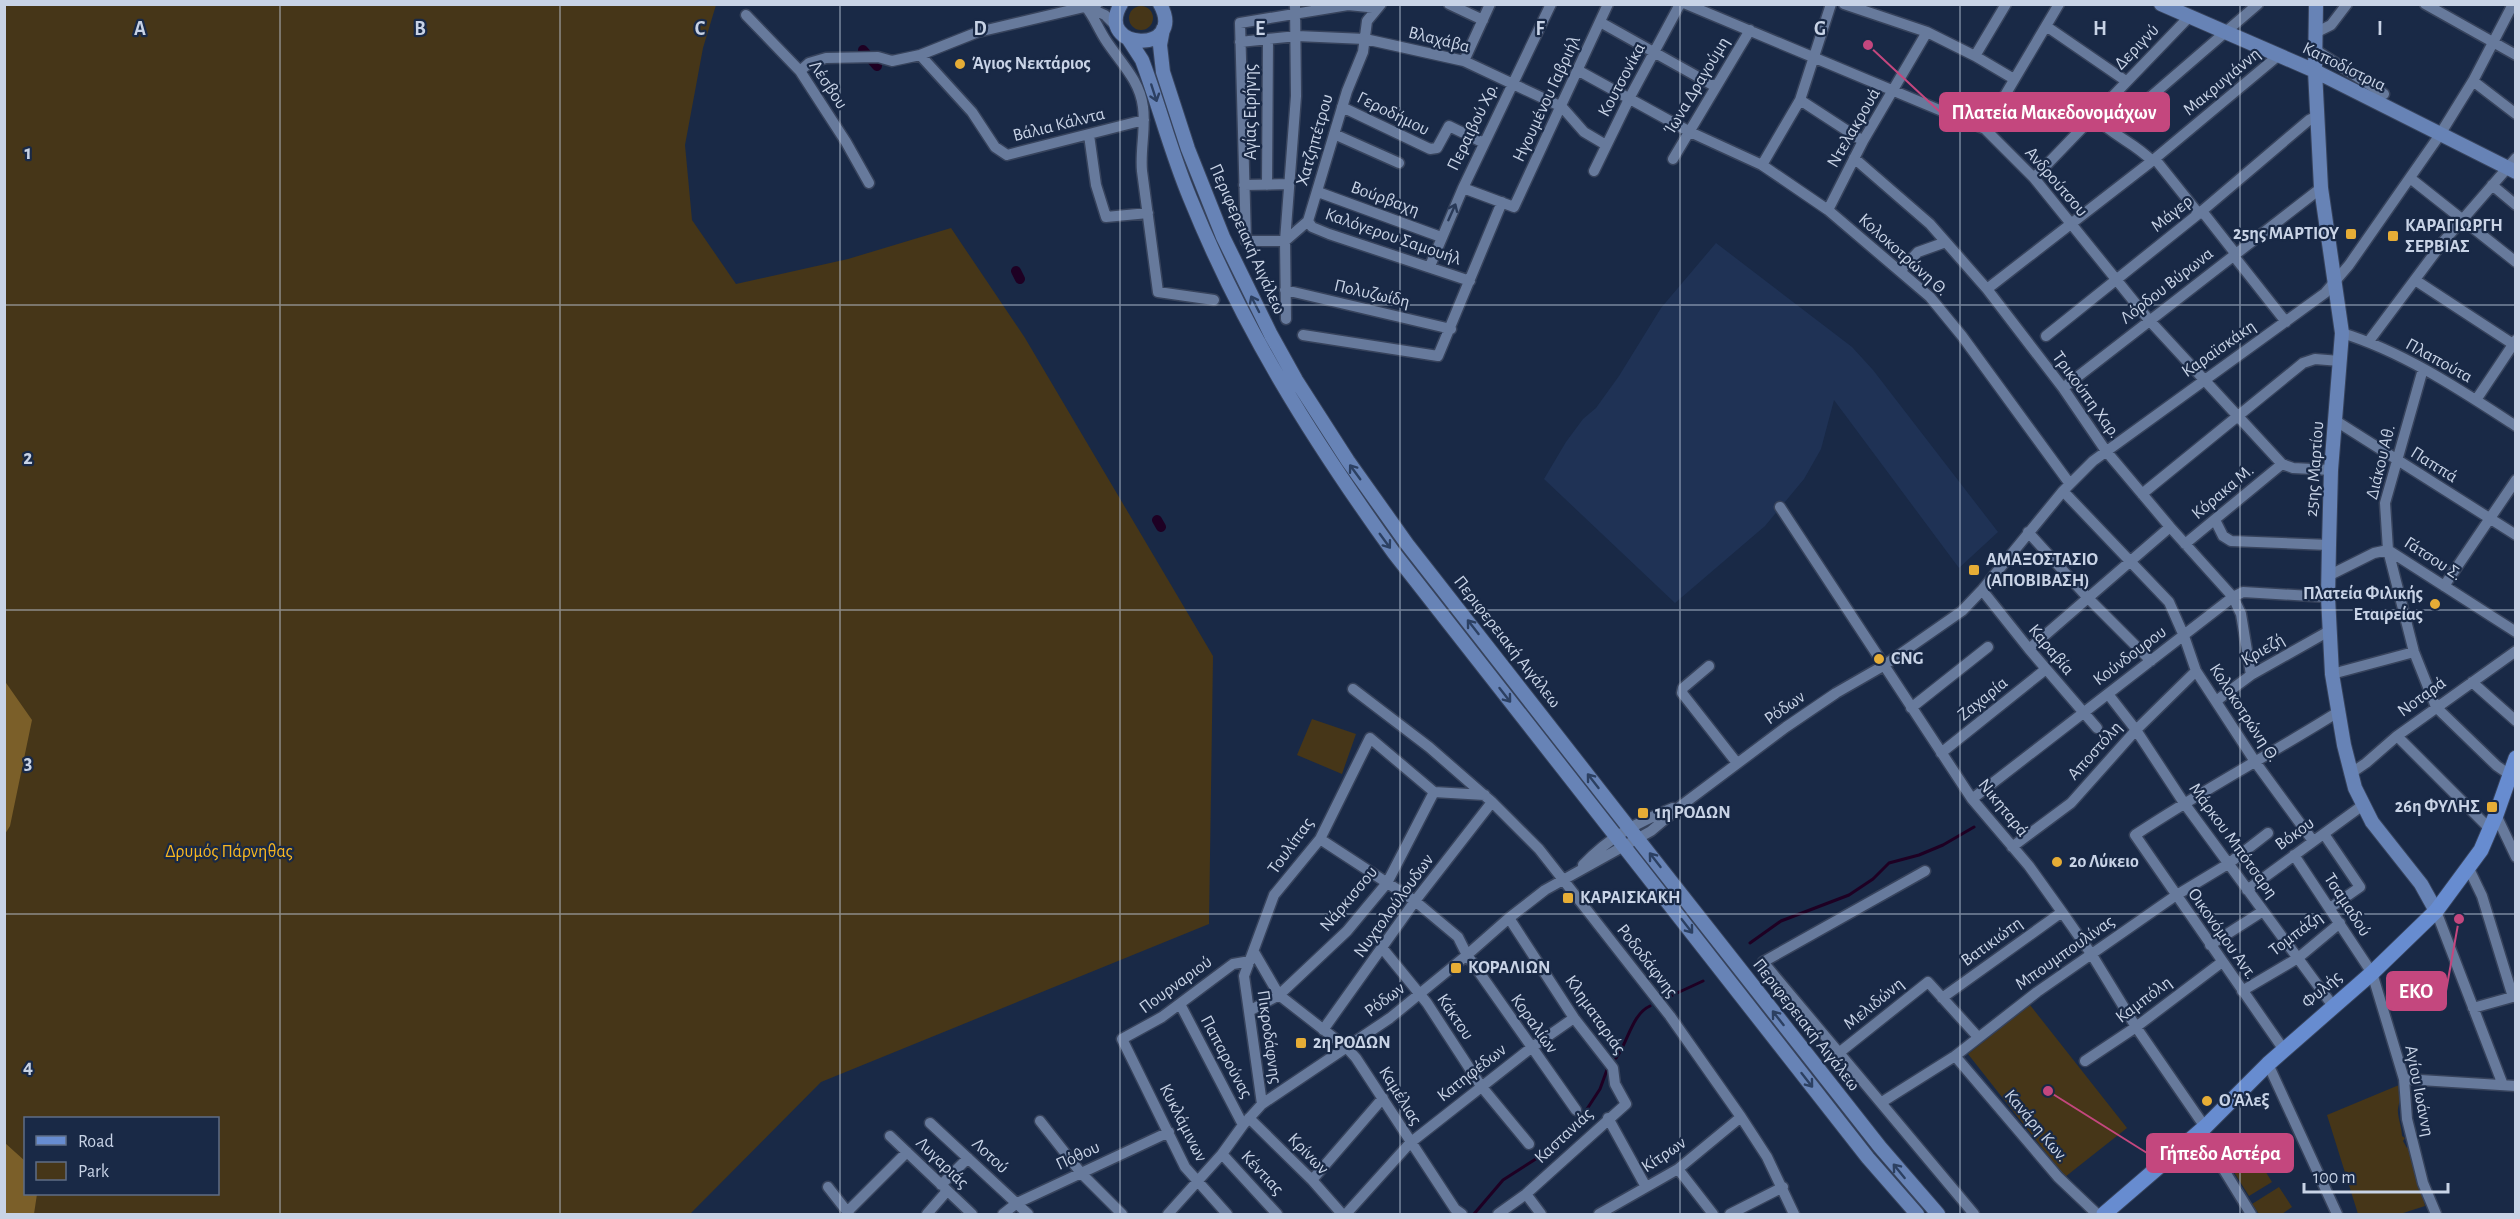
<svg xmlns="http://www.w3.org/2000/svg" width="2520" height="1219" font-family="'Alegreya Sans',sans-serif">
<rect width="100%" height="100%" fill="#192946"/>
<path fill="#1f3255" d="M1716,243L1852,347L1873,370L1998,532L1959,568L1834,400L1821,449L1804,479L1765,526L1675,603L1544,479L1566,442L1583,419L1596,408L1619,376L1661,308Z"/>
<path fill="#463618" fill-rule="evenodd" d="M4,5H716L703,48L685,145L692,220L736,284L848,259L951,228L1025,338L1213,656L1209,924L821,1082L690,1214H5ZM26,1118H218V1194H26Z
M1129 18a12 12 0 1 1 24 0a12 12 0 1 1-24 0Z
M1312,719L1356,734L1342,774L1297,755Z
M2030,1005L2127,1128L2065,1177L1968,1054Z
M2399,1085C2402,1100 2400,1096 2398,1109C2397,1115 2402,1128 2402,1136L2405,1138L2403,1141L2407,1148L2410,1144L2425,1206L2400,1214H2358L2327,1115Z
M2246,1140L2272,1182L2249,1196L2223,1155Z
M2279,1187L2292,1207L2282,1214H2259L2252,1204Z"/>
<path fill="#7b5f29" d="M4,680L32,720L10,826L5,834Z
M5,1143L25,1161L26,1194H37L34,1214H5Z"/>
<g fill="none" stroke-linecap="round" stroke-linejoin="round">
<path stroke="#1e0023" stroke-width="3" d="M1750,943L1781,921L1849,895L1873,879L1889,863L1919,855L1943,845L1974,827
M1662,1000L1703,981
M1616,1058C1628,1042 1632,1014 1650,1006
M1474,1214L1503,1180L1553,1148L1574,1129L1600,1089L1608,1067"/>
<path stroke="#1e0023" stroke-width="10" d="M863,50L877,66
M1016,271L1020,279
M1157,520L1161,527"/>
<g stroke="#37435c" stroke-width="13">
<path id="street" d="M1449,4L1483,20
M1686,4L1985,129L2034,178L2149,320L2282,464L2293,468L2331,470
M1844,4L1927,32L1975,56L2014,79
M2425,4L2516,55
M1086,7C1094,17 1098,28 1105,39C1119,61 1140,80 1143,107C1146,128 1140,150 1142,171L1158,292L1214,300
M1087,7L1105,15L1118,28
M746,15L800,71L846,142L869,183
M1600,22L1716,87
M2046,26L2126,81
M2315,33L2331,25L2347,4
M1240,42L1297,36L1365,39L1464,61L1562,107L1584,132L1606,145
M2314,49L2384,94
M920,55L972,112L995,147L1007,155L1144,120
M1975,56L2006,4
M1464,61L1490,4
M800,71L809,63L826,58L878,57L892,61L920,55L978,32L1097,4
M1579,71L1690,132L1762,165L1828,210L1930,297L1962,336L2070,484
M2473,81L2516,114
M2148,99L2258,4
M1800,100L1863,141
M1342,107L1430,149L1437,148L1449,126L1484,143
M2094,116C2111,135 2135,143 2152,161
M1985,129L2059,4
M1334,134L1399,163
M1089,135L1096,185L1106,217L1148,213
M1854,158L1930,224L1987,289L2063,388L2106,451L2170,527L2233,597L2241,614L2251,675
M1673,159L1750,30
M2155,159L2199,214
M1762,165L1800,100L1831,4
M1594,171L1630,97L1680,4
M2034,178L2189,17
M2410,178L2516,262
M1244,185L1289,184
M1267,185L1268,39
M2492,185L2516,205
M1463,188L1514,207L1608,4
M1318,192L1441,237
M1828,210L1863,141L1927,32
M2202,211L2235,253
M1308,221L1312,227L1329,234L1470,281
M1285,241H1246L1240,23L1348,5L1378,8
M1285,241L1308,221L1347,91L1363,52L1367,21L1381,4
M2233,255L2286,322
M1430,266L1463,188L1551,4
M1900,271L1918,252L1946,242
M2415,280L2516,346
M1987,289L2152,161L2279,55
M1285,290L1451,329
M1286,319L1285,241L1296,96L1295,4
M2342,333C2404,352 2462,391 2516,426
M1303,335L1438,356L1502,202
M2046,336L2202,211L2309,120L2317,116
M2369,341L2443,242L2516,158
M2423,369L2385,503L2388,550L2414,652L2436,707L2497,766L2510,775
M2063,388L2321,188
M2476,400L2516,340
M2336,421L2516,535
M2063,491L2169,602L2184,636L2196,671L2256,763L2313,841
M2142,494L2303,363L2315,359L2340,361
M1780,507L1972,799L2029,866L2062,912L2092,955L2136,1027L2205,1127
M2215,520L2223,536L2231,541L2329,545
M2028,532L2088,598L2151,661
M2185,544L2282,464
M2328,576L2374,553L2388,550L2516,632
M2444,586L2516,480
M1982,590L2029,649L2097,728
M2029,649L2170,527
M1709,666L1683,688L1682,693L1737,763
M2332,674L2414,652
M2472,682L2516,721
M1353,689L1429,747L1492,802L1539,849L1670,1016L1741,1117L1767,1157L1794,1214
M2108,694L2136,730L2184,803L2333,1006
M2216,701L2251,675L2329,631
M1911,708L1988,647
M2397,736L2490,829
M1941,753L2046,669
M2350,774L2366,763L2397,736L2516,651
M1434,792L1485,795
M1972,799L2233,597L2243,592L2328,597
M2496,815L2516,857
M2324,834L2360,887L2330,908
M1320,839L1415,901L1458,937L1467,955L1576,1110
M2012,847L2071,803L2136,730L2196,671
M2294,855L2372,973L2404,1079L2407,1119L2423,1183L2436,1214
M1583,865C1609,837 1638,822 1673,808
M2469,869L2482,896L2513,997
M1925,871L1763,962L1974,1214
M2247,890L2363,805
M2436,911L2503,1085
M2210,945L2263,911
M1383,949L1427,1003L1481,1086L1529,1144
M1254,952L1279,995L1347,1048L1356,1058L1455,1209L1462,1214
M2242,991L2298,958L2340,923
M1942,998L2062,912
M1180,1004L1243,1125
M2473,1008L2516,996
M1249,1011L1279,995L1347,931L1387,883L1434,792
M1323,1030L1415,901L1492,802
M2284,1050L2135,835C2201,791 2271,754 2338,712
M1840,1052L1928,982L1978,1037
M1955,1056L2058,1177L2097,1214
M2085,1061L2136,1027L2222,962
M2268,1064L2337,1214
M2404,1079L2516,1086
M1882,1102L1955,1056L2037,992L2175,896L2228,864L2268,833
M1262,1104L1244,976L1274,895L1320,839L1370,738L1434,792
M1249,1118L1312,1180L1342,1214
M1608,1118L1646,1187
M1040,1121L1081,1173L1122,1214
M930,1123L1028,1214
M2200,1131L2251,1214
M890,1136L972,1214
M1222,1154L1277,1214
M1678,1169L1713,1214
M1312,1180L1383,1098
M941,1185L968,1158
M828,1187L849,1214
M1526,1194L1541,1214
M847,1212L907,1152
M927,1214L947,1191
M1003,1214L1017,1203L1169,1132
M1168,1214L1222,1154L1243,1125L1262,1104L1390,1018L1467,955L1509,918L1545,890L1651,831L1682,805L1786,727L1836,693L1883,666L1962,611L1982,590L2063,491L2093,461L2325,293L2349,265L2439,136L2473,81L2513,4
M1227,1214L1185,1167L1122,1039L1162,1017L1233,964L1250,961
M1346,1214L1410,1143L1531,1048L1574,1018
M1498,1214L1526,1194L1626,1104L1615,1084L1613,1068L1574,1018L1509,918
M1599,1214L1678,1169L1741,1117
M1730,1214L1783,1187"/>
</g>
<g stroke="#37435c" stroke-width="16">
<path id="secondary" d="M1121,4C1093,51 1188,55 1160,4
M2161,4L2315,71L2516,172
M2316,4L2315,71L2321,188L2342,333L2331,470L2329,545L2328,597L2332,674L2344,745L2355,788L2372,822L2421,884L2436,911
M1163,29L1160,45L1163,72L1188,149L1223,237L1271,335L1296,380L1348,461L1407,544L1651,856L1880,1147L1938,1214
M1129,40L1142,60C1159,105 1171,153 1190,198C1243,329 1312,439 1394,553L1868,1158L1917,1214"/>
</g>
<g stroke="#37435c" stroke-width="17">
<path id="primary" d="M2104,1214L2205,1127L2268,1064L2372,973L2436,911L2481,850L2496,815L2516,758"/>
</g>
<use href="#street" stroke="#677a9c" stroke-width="10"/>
<use href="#secondary" stroke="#6783b6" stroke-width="14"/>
<use href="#primary" stroke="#678cd0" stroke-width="15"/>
</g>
<defs><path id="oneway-shaft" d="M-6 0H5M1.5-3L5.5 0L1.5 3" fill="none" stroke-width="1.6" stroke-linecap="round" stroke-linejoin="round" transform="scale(1.5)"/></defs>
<g stroke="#2c4062">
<use href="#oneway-shaft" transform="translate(1154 93) rotate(72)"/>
<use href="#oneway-shaft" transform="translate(1255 304) rotate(-117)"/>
<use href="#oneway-shaft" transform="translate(1355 472) rotate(-126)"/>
<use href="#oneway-shaft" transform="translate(1385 541) rotate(54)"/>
<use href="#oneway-shaft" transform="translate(1473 627) rotate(-128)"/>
<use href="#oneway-shaft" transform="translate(1505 695) rotate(52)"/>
<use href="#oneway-shaft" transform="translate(1593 781) rotate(-128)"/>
<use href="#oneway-shaft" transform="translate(1655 860) rotate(-128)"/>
<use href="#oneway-shaft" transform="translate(1687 926) rotate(52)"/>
<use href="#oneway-shaft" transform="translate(1778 1018) rotate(-128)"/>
<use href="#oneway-shaft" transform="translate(1807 1080) rotate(52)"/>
<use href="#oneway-shaft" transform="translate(1899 1171) rotate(-129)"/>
</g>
<use stroke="#293957" href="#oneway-shaft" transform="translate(1452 212) rotate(-66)"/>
<path fill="none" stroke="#c8d3e6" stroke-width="1.5" stroke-opacity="0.55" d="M280,4V1214M560,4V1214M840,4V1214M1120,4V1214M1400,4V1214M1680,4V1214M1960,4V1214M2240,4V1214M4,305H2516M4,610H2516M4,914H2516"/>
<g fill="#e6ad36" stroke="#192946" stroke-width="2">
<circle cx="960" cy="64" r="6"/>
<rect x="2345" y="228" width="12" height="12" rx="3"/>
<rect x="2387" y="230" width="12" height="12" rx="3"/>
<rect x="1968" y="564" width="12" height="12" rx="3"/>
<circle cx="2435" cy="604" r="6"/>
<circle cx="1879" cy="659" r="6"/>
<rect x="2486" y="801" width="12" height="12" rx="3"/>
<rect x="1637" y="807" width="12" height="12" rx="3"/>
<circle cx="2057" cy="862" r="6"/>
<rect x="1562" y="892" width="12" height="12" rx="3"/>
<rect x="1450" y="962" width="12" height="12" rx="3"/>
<rect x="1295" y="1037" width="12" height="12" rx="3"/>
<circle cx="2207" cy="1101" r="6"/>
</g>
<g text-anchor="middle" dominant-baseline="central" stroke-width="4.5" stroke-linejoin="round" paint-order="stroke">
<g font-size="18" fill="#c8d3e6" stroke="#192946">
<text transform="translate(1439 40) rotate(14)">Βλαχάβα</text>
<text transform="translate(2137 47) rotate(-46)">Δεριγνύ</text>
<text transform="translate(2344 67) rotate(26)">Καποδίστρια</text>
<text transform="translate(1622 80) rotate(-62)">Κουτσονίκα</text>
<text transform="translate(2222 82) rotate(-40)">Μακρυγιάννη</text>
<text transform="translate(828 85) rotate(56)">Λέσβου</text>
<text transform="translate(1697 86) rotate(-59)">Ίωνα Δραγούμη</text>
<text transform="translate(1547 99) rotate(-65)">Ηγουμένου Γαβριήλ</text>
<text transform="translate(1251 112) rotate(-90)">Αγίας Ειρήνης</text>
<text transform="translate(1393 114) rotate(26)">Γεροδήμου</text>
<text transform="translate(1059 125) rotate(-14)">Βάλια Κάλντα</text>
<text transform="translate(1473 127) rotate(-64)">Περαιβού Χρ.</text>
<text transform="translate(1854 128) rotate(-60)">Ντελακρουά</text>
<text transform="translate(1315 140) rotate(-74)">Χατζηπέτρου</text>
<text transform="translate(2056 182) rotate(49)">Ανδρούτσου</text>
<text transform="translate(1385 199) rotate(20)">Βούρβαχη</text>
<text transform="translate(2172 214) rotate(-39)">Μάγερ</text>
<text transform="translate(1393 237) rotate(19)">Καλόγερου Σαμουήλ</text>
<text transform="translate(1247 239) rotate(66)">Περιφερειακή Αιγάλεω</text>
<text transform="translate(1903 255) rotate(42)">Κολοκοτρώνη Θ.</text>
<text transform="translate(2167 286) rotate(-38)">Λόρδου Βύρωνα</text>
<text transform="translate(1372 294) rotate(13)">Πολυζωίδη</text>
<text transform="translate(2219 349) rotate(-35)">Καραϊσκάκη</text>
<text transform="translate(2439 361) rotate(29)">Πλαπούτα</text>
<text transform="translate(2086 395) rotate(54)">Τρικούπη Χαρ.</text>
<text transform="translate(2381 462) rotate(-76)">Διάκου Αθ.</text>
<text transform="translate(2434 465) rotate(32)">Παππά</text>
<text transform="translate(2315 469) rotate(-86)">25ης Μαρτίου</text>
<text transform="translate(2223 492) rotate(-40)">Κόρακα Μ.</text>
<text transform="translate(2433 559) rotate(33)">Γάτσου Σ.</text>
<text transform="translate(1507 642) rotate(52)">Περιφερειακή Αιγάλεω</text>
<text transform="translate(2051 650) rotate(50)">Καραβία</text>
<text transform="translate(2263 650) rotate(-30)">Κριεζή</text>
<text transform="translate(2130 656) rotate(-37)">Κούνδουρου</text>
<text transform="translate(2422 697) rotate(-36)">Νοταρά</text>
<text transform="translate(1983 699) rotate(-39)">Ζαχαρία</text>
<text transform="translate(1785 708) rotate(-35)">Ρόδων</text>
<text transform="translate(2244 713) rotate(57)">Κολοκοτρώνη Θ.</text>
<text transform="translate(2095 751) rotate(-48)">Αποστόλη</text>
<text transform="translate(2003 808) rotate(51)">Νικηταρά</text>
<text transform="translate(2295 834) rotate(-36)">Βόκου</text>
<text transform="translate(2233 841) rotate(54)">Μάρκου Μπότσαρη</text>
<text transform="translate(1291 846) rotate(-54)">Τουλίπας</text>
<text transform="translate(1349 899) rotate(-50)">Νάρκισσου</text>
<text transform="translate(2347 905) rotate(57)">Τσαμαδού</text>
<text transform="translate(1394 906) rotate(-54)">Νυχτολούλουδων</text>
<text transform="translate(2222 934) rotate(55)">Οικονόμου Αντ.</text>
<text transform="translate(2296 934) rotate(-37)">Τομπάζη</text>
<text transform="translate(1992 942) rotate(-36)">Βατικιώτη</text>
<text transform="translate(2065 953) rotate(-35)">Μπουμπουλίνας</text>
<text transform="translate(1647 961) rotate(52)">Ροδοδάφνης</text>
<text transform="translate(1176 985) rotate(-36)">Πουρναριού</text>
<text transform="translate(2322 990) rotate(-41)">Φυλής</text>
<text transform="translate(1385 1000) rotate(-37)">Ρόδων</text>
<text transform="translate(2144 1000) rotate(-37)">Καμπόλη</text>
<text transform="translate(1874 1004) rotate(-39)">Μελιδώνη</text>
<text transform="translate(1595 1015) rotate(55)">Κληματαριάς</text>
<text transform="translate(1455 1017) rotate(56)">Κάκτου</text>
<text transform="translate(1534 1024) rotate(55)">Κοραλίων</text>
<text transform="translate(1806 1025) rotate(52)">Περιφερειακή Αιγάλεω</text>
<text transform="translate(1269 1037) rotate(82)">Πικροδάφνης</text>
<text transform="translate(1226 1057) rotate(62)">Παπαρούνας</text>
<text transform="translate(1472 1073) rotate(-38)">Κατηφέδων</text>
<text transform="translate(2419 1091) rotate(79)">Αγίου Ιωάννη</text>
<text transform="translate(1400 1096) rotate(58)">Καμέλιας</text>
<text transform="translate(1183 1123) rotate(63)">Κυκλάμινων</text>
<text transform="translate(2036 1126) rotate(50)">Κανάρη Κων.</text>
<text transform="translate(1564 1136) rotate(-43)">Καστανιάς</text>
<text transform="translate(1308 1154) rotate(46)">Κρίνων</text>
<text transform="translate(1664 1155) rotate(-34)">Κίτρων</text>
<text transform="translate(990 1156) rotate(43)">Λοτού</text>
<text transform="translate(1078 1156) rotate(-25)">Πόθου</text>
<text transform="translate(942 1163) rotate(44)">Λυγαριάς</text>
<text transform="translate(1262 1173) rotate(47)">Κέντιας</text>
</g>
<g font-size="18" font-weight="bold" fill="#c8d3e6" stroke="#192946" text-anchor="start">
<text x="972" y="64">Άγιος Νεκτάριος</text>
<text x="2405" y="226">ΚΑΡΑΓΙΩΡΓΗ<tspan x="2405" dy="21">ΣΕΡΒΙΑΣ</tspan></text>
<text x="2339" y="234" text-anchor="end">25ης ΜΑΡΤΙΟΥ</text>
<text x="1986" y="560">ΑΜΑΞΟΣΤΑΣΙΟ<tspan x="1986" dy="21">(ΑΠΟΒΙΒΑΣΗ)</tspan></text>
<text x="2423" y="594" text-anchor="end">Πλατεία Φιλικής<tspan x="2423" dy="21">Εταιρείας</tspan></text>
<text x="1891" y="659">CNG</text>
<text x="2480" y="807" text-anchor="end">26η ΦΥΛΗΣ</text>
<text x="1655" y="813">1η ΡΟΔΩΝ</text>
<text x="2069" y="862">2ο Λύκειο</text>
<text x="1580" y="898">ΚΑΡΑΙΣΚΑΚΗ</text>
<text x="1468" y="968">ΚΟΡΑΛΙΩΝ</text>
<text x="1313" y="1043">2η ΡΟΔΩΝ</text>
<text x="2219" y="1101">Ο Άλεξ</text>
</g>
<g font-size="18" fill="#f9b720" stroke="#192946">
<text x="229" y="852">Δρυμός Πάρνηθας</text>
</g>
</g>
<g font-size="20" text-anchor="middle" font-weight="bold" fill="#c8d3e6" stroke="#192946" stroke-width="4.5" stroke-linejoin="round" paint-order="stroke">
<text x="140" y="35">A</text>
<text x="420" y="35">B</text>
<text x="700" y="35">C</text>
<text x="980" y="35">D</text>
<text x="1260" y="35">E</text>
<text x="1540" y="35">F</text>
<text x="1820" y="35">G</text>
<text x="2100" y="35">H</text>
<text x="2380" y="35">I</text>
<text x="28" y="159">1</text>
<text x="28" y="464">2</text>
<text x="28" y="769">3</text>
<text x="28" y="1073">4</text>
</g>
<path fill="none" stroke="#c4477e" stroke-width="2" d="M1868 45L1940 112M2459 919L2446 991M2048 1091L2147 1153"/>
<g fill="#c4477e" stroke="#192946" stroke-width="2">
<circle cx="1868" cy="45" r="6"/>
<circle cx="2459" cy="919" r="6"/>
<circle cx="2048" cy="1091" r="6"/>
</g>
<g fill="#c4477e" stroke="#c4477e" stroke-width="2">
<rect x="1940" y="93" width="229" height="38" rx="6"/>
<rect x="2387" y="972" width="59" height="38" rx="6"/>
<rect x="2147" y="1134" width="146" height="38" rx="6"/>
</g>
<g font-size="20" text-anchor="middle" font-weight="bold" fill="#fff">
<text x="2054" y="119">Πλατεία Μακεδονομάχων</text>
<text x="2416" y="998">EKO</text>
<text x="2220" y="1160">Γήπεδο Αστέρα</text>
</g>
<rect width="2520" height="1219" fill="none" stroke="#c8d3e6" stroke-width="12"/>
<rect x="24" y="1117" width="195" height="78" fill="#192946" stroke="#5f6d86" stroke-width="1.5"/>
<rect x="36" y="1136" width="30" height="9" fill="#678cd0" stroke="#5f6d86" stroke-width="1.5"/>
<text x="78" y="1147" font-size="18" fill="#c8d3e6">Road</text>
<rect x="36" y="1162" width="30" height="18" fill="#463618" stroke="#5f6d86" stroke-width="1.5"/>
<text x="78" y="1177" font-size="18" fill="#c8d3e6">Park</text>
<path d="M2304 1183v9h144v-9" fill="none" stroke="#c8d3e6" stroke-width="3"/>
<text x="2313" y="1183" font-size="18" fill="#c8d3e6" stroke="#192946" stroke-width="4.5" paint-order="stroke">100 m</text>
</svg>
